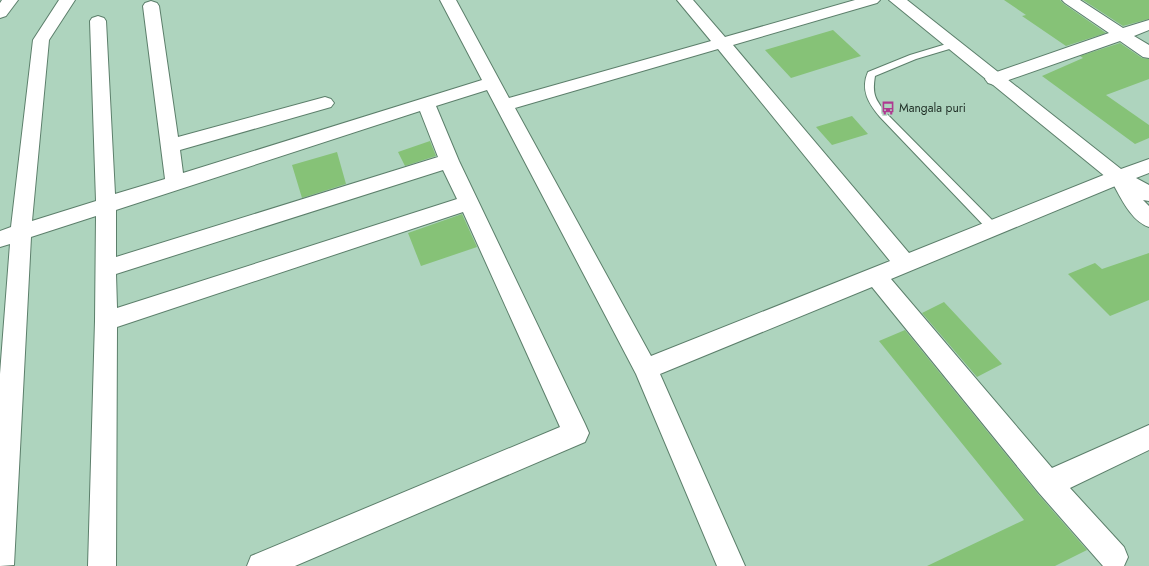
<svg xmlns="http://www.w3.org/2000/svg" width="1149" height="566" font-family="Jost,sans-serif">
<rect width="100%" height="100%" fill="#aed4be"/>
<path fill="#86c277" d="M1004,0H1060L1064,4L1106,33L1066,46L1022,16L1026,15Z
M1083,0H1149V19L1123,26Z
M833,30L861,56L791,78L765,50Z
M1120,43L1142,58L1149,59V79L1106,95L1149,125V138L1135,144L1042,76L1083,58L1080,56Z
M852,116L868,134L832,145L816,127Z
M430,141L436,156L405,166L398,152Z
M337,152L346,184L302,198L292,165Z
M462,214L477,247L421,266L408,233Z
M1149,253V300L1110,316L1068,274L1095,263L1102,269Z
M944,302L1002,364L977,377L922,313Z
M905,330L1038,494L1087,550L1055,566H927L1024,520L879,341Z"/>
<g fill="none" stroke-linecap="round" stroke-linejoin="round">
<g stroke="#5c7f6b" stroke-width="2">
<path id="service" d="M953,42L957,45L956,47L916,59L875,76C872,94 875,99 886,113L997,225L998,228L997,231H989L880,117C869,104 860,90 868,72L910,55Z"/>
</g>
<g stroke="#5c7f6b" stroke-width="2">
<path id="minor" d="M2,0H18L6,16L0,18V3Z
M59,0H75L49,40L32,221L96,201L90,21L92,18L98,16L104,18L106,21L115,194L165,179L143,6L145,3L151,1L157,3L159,6L178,137L325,97L331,99L334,103L331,107L180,150L183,173L482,80L440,0H456L509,98L711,41L677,0H693L725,37L855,0H880L877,3L733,45L909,253L1111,172L1118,170L1125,172L1128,177L1125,182L891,279L1052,468L1149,425V450L1070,488L1124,547L1128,557L1124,566H1103L1039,493L872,287L660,374L745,566H717L636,374L487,90L436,106L459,161L585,424L589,433L585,442L295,566H247L251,556L560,427L463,212L117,327L116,566H88L95,321L96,216L31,237L14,565L0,566V374L10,244L0,247V231L11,227L33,40ZM718,49L890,261L651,356L515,108ZM420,111L438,157L116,257V210ZM443,170L457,199L117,308L116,274Z
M1062,0H1080L1123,28L1149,20V30L1134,36L1149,45V58L1143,57L1120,41L1000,83L994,85L988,83L985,79L988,75L1109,33L1065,3Z"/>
</g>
<g stroke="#5c7f6b" stroke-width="2">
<path id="tertiary" d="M889,0H907L1121,169L1149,159V173L1136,178L1149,185V201L1143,200L1149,206V227C1131,221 1121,198 1112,182Z"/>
</g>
<use href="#service" fill="#fff" fill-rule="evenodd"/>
<use href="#minor" fill="#fff" fill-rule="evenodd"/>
<use href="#tertiary" fill="#fff" fill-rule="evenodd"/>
</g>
<defs>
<g id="bus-bare" transform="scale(1.08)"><path d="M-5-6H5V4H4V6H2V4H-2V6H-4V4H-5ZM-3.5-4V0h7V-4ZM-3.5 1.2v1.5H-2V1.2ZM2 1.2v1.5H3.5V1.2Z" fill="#af3a91" stroke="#aed4be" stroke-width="2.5" paint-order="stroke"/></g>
</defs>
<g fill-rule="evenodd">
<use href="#bus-bare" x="888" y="108"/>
</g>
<g text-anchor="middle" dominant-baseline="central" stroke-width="4" stroke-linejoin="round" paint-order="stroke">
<g font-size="12" fill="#1e2d25" stroke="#aed4be" text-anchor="start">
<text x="899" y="108">Mangala puri</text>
</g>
</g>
</svg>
